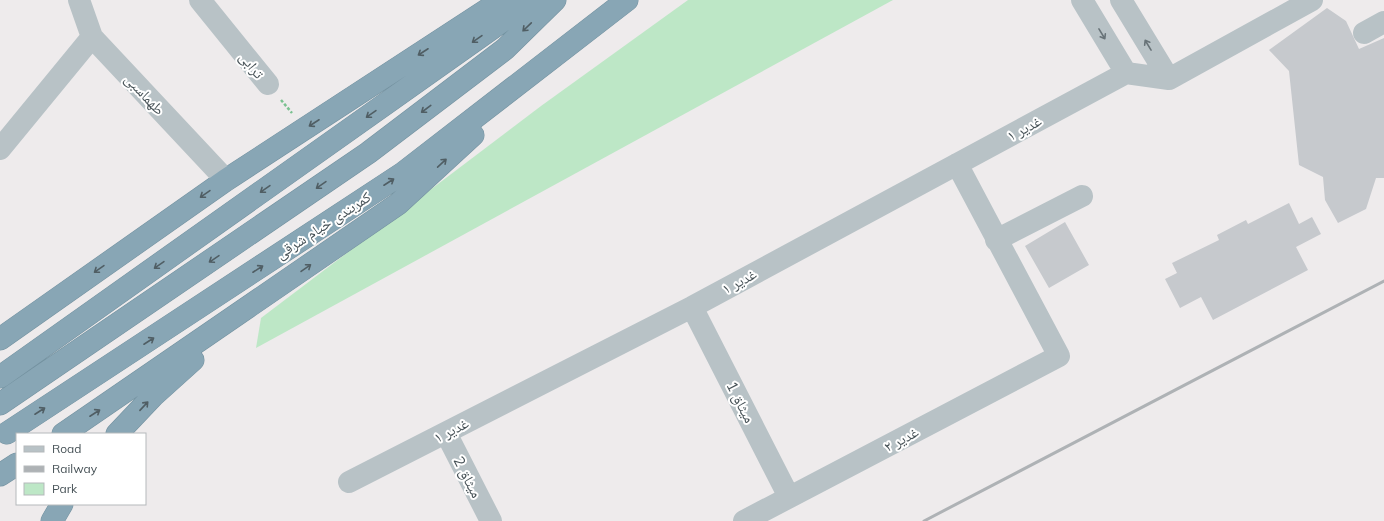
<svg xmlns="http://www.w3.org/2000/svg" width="1384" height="521" font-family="Mulish,'Noto Naskh Arabic',sans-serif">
<rect width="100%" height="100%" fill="#eeebec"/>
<path fill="#bde7c6" d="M688,0H893L256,348L261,318L541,106Z"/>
<path fill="#c6c9cd" d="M1327,8L1346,21L1359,49L1384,38V178H1376L1366,209L1338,223L1325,200L1323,177L1299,165L1289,71L1269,50Z
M1289,203L1299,224L1312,217L1321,234L1296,247L1308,270L1213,320L1201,297L1180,308L1165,279L1177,273L1172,263L1219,240L1217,235L1246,220L1248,224Z
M1065,222L1089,265L1049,288L1025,246Z"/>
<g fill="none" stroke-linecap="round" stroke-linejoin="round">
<g stroke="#7492a0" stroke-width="23">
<path id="highway" d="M0,339L226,180L502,0
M0,377L532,0
M0,404L368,153L505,49L555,0
M7,433L403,173L627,0
M63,434L398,204L473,135
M117,434L153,396L193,360
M0,475L17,464
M52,521L62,504"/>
</g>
<path stroke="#7ac190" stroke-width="2.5" stroke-dasharray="3 2" stroke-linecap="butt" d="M281,100L292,113"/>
<path stroke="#b8c2c6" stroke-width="22" d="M79,0L92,37L226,180
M200,0L268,84
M1082,0L1126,73
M1121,0L1169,79
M1364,33L1384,22
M1126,73L1169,79L1312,0
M0,149L92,37
M996,240L1082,196
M692,307L789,497
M446,433L491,521
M349,482L692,307L1126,73
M744,521L1059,356L957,164"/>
<use href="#highway" stroke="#88a6b5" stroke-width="22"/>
<path stroke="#aeb2b5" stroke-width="3" d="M924,521L1384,281"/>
</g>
<defs><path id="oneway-shaft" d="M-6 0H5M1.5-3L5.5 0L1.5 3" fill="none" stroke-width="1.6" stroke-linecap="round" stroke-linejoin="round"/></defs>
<g stroke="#505e64">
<use href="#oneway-shaft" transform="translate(527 27) rotate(136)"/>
<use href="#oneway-shaft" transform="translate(477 39) rotate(145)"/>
<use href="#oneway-shaft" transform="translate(423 52) rotate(147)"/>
<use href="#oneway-shaft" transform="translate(426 109) rotate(143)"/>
<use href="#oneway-shaft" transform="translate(371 114) rotate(145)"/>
<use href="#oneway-shaft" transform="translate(314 123) rotate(147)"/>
<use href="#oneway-shaft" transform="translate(442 163) rotate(-43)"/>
<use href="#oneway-shaft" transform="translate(389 182) rotate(-33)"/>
<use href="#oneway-shaft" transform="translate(321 185) rotate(145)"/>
<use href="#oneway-shaft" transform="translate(265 189) rotate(145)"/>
<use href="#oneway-shaft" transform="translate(205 194) rotate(145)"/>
<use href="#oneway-shaft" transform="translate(214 259) rotate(146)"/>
<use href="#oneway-shaft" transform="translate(159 265) rotate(145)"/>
<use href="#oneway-shaft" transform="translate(306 268) rotate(-35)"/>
<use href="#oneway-shaft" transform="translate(99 269) rotate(145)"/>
<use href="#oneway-shaft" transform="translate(258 269) rotate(-33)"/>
<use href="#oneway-shaft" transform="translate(149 341) rotate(-33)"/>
<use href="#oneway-shaft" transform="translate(144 406) rotate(-47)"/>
<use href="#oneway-shaft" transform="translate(40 411) rotate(-33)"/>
<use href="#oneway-shaft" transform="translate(95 413) rotate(-33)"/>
</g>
<g stroke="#687378">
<use href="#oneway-shaft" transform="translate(1102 34) rotate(59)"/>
<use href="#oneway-shaft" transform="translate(1148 45) rotate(-121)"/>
</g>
<g text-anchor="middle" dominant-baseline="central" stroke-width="4" stroke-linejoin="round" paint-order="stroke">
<g font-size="15" fill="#465156" stroke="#fff">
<text transform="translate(252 65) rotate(51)">ترابی</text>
<text transform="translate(145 94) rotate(47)">طهماسبی</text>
<text transform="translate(1024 128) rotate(-28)">غدیر ۱</text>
<text transform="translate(323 225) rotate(-33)">کمربندی خیام شرقی</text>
<text transform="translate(739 281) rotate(-28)">غدیر ۱</text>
<text transform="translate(741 402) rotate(63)">میثاق 1</text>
<text transform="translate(451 430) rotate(-27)">غدیر ۱</text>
<text transform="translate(901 439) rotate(-28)">غدیر ۲</text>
<text transform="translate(468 477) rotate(63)">میثاق 2</text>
</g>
</g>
<rect x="16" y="433" width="130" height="72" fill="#ffffff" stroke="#b5b9bb"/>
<rect x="24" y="446" width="20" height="6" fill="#b8c2c6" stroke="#b5b9bb"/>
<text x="52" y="453" font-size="12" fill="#465156">Road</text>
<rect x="24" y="466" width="20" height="6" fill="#aeb2b5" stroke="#b5b9bb"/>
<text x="52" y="473" font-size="12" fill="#465156">Railway</text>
<rect x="24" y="483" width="20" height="12" fill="#bde7c6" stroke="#b5b9bb"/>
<text x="52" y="493" font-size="12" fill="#465156">Park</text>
</svg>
